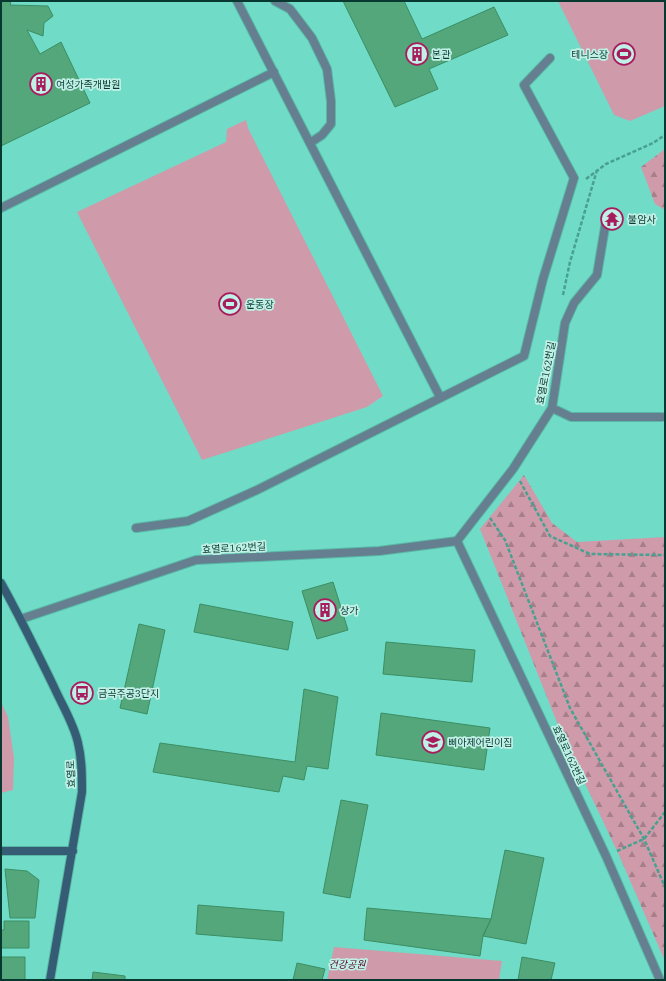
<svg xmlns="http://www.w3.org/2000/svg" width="666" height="981" font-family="'IBM Plex Serif','Noto Sans KR',serif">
<defs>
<pattern id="forest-firs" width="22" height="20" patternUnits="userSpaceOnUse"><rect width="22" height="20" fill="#cf9baa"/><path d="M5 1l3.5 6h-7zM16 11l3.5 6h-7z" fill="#a67f8b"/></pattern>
</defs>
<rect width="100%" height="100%" fill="#70dbc6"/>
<path fill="#cf9baa" d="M558,1H665V106L630,121L614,115Z
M246,120L248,128L383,396L367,407L202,460L77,212L226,142L227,129Z
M1,702L8,717L14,758L13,790L1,793Z
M334,947L502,961L499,980H327Z"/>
<path fill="url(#forest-firs)" d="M665,149V210L655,204L641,167Z
M524,475L552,523L577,542L665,537V961L618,853L562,735L480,529Z"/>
<path fill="#54a77b" stroke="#3a8e64" d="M1,1H11L10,5L48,6L53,16L44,23L43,36L27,30L40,54L61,42L90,103L1,146V65L2,64L1,62Z
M343,1H404L422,39L494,7L508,35L429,69L438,89L395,107Z
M333,582L348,630L317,639L302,591Z
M200,604L293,622L288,650L194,632Z
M139,624L165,630L147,714L120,708Z
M386,642L475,650L472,682L383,674Z
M304,689L338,697L328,769L307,766L304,780L283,776L279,792L153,772L160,743L295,762Z
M381,713L490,728L484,770L376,755Z
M341,800L368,805L350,898L323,893Z
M505,850L544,858L526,944L483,936L491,919Z
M5,869L27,871L39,880L35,918H10Z
M198,905L284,912L282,941L196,934Z
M367,908L491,919L483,936L480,956L364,940Z
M4,921H29V948H1V930H4Z
M1,957H25V980H1Z
M522,957L555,963L551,980H518Z
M297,963L325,969L322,980H293Z
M93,972L125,976V980H92Z"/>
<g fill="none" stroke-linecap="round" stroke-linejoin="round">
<g stroke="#59b7a5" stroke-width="10">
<path id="lane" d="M237,1L440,397
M275,1L290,9L312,38L327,69L331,101V124L322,135L310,143
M1,208L274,72
M552,408L571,417H662
M136,528L188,521L257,490L524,356L543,279L574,178L524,85L550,58
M457,541L513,469L552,408L565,323L574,303L597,275L607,215"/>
</g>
<g stroke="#59b7a5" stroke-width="10">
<path id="street" d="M21,619L196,560L379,551L457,541L606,856L660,980"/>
</g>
<g stroke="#59b7a5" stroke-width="10">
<path id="secondary" d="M1,583C20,617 37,652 54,687C62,705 74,724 78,743C82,759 82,775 82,792L50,980
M1,851H73"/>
</g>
<path stroke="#4aa090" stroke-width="2.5" stroke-dasharray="4 2" stroke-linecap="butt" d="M586,179L606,164L653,143L665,135
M563,295L570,262L597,170
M520,481L550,536L590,554L665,555
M490,518L505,540L570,708L644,839L665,887
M617,851L644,839L665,812"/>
<use href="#lane" stroke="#657e90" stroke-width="8"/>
<use href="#street" stroke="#657e90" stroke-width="8"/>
<use href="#secondary" stroke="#365c75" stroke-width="8"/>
</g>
<defs>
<g id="building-ring" transform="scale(1.15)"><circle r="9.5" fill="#c1f1e6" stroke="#a81c5e" stroke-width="1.5"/><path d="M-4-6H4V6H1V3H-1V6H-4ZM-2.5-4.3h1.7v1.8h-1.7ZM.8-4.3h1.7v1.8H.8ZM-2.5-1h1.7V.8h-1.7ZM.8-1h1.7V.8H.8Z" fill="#a81c5e"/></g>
<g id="stadium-ring" transform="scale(1.15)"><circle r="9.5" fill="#c1f1e6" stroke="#a81c5e" stroke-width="1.5"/><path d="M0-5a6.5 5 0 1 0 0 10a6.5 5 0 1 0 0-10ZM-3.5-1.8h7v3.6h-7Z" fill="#a81c5e"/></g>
<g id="temple-ring" transform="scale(1.15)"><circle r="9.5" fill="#c1f1e6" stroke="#a81c5e" stroke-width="1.5"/><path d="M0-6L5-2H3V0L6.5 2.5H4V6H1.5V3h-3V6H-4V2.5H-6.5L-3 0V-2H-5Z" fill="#a81c5e"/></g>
<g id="bus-ring" transform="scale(1.15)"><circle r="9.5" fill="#c1f1e6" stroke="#a81c5e" stroke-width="1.5"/><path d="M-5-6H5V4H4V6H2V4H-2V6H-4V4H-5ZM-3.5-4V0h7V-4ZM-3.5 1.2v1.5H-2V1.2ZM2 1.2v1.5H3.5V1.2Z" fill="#a81c5e"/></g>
<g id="school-ring" transform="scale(1.15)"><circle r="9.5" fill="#c1f1e6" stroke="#a81c5e" stroke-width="1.5"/><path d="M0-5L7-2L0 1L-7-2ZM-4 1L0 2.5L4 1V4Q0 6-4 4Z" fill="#a81c5e"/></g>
</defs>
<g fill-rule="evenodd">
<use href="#building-ring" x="417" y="54"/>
<use href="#stadium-ring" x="624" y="54"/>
<use href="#building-ring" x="41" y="84"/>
<use href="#temple-ring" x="612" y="219"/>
<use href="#stadium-ring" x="230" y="304"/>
<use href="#building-ring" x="325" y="610"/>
<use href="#bus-ring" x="82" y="693"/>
<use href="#school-ring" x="433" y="742"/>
</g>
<g text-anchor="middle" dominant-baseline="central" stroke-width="3.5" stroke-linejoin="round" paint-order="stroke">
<g font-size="10" fill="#073931" stroke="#c1f1e6" text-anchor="start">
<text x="432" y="54">본관</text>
<text x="608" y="54" text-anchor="end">테니스장</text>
<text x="56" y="84">여성가족개발원</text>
<text x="628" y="219">불암사</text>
<text x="246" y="304">운동장</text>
<text x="340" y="610">상가</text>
<text x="98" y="693">금곡주공3단지</text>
<text x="448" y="742">삐아제어린이집</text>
</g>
<g font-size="10" fill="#073931" stroke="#c1f1e6">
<text transform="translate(546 373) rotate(-79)">효열로162번길</text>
<text transform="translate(234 548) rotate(-3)">효열로162번길</text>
<text transform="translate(569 755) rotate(65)">효열로162번길</text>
<text transform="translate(71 774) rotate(-92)">효열로</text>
</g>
<g font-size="10" font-style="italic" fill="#53002a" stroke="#c1f1e6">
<text x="347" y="964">건강공원</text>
</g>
</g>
<rect width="666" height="981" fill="none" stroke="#073931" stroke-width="4"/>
</svg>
